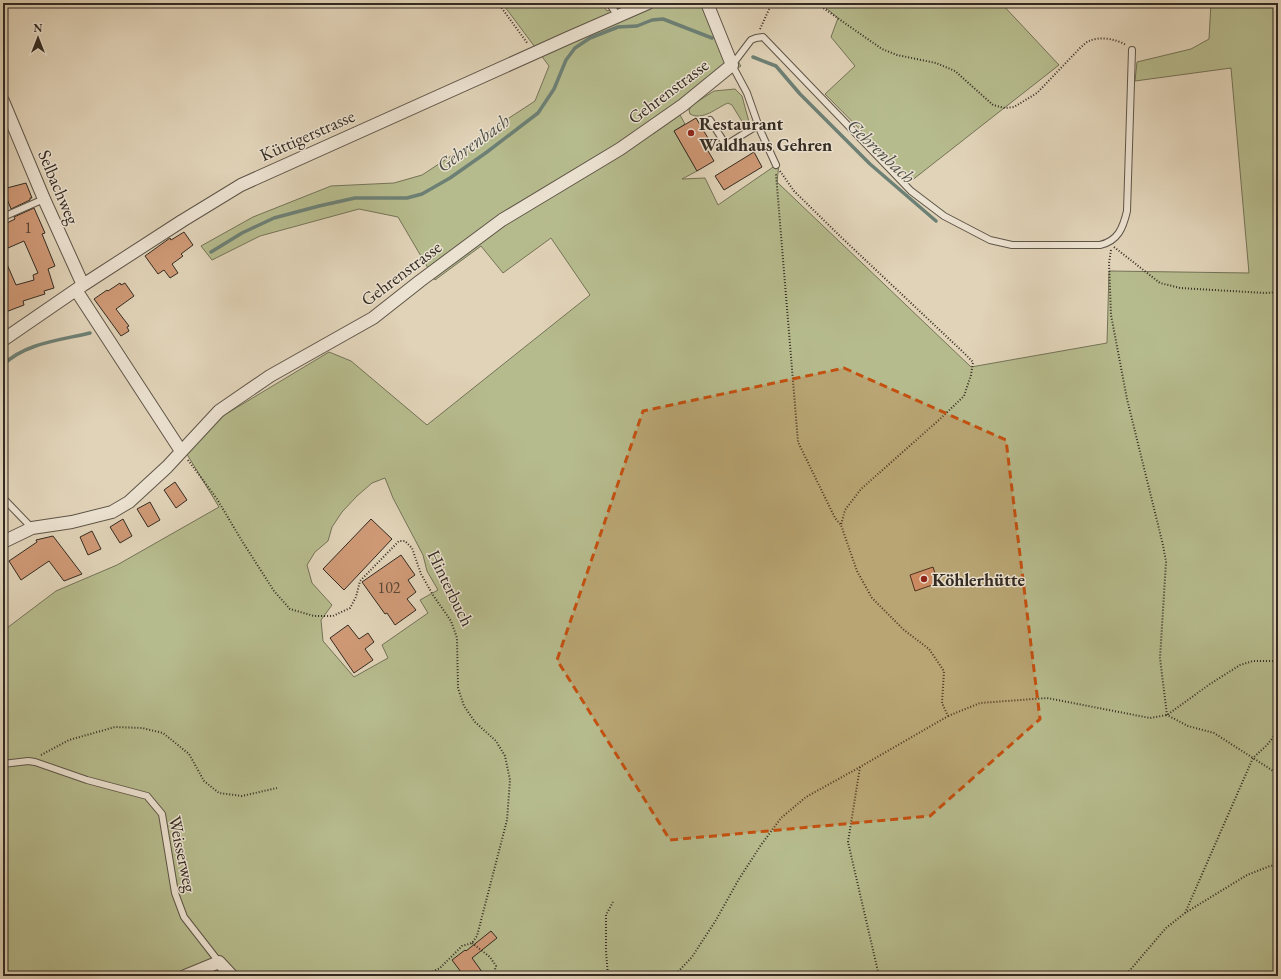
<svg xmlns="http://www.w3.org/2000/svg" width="1281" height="979" font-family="'EB Garamond',serif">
<rect width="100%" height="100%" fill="#e1d3b8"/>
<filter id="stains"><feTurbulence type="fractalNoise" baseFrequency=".005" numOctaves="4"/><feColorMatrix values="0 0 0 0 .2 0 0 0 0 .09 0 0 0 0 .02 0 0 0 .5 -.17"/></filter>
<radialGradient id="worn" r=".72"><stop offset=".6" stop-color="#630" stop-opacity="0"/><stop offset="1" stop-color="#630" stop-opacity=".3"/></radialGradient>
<path fill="#b6bb8d" stroke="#747358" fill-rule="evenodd" d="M502,3H601L607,11L618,7L615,3H700L741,66L647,124L653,134L680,115L685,124L674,131L697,171L682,179L705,178L718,205L779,163L777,182L971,367L1107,343L1109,271L1249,273L1231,68L1135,81L1137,62L1191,49L1209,39L1211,3H1278V976H226L219,967L194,976H3V631L56,591L117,565L219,507L182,446L226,414L329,352L351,361L427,425L590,295L551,238L503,273L481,246L435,280L398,217L359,209L260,236L212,260L201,246L253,217L331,186L394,183L422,175L535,101L549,66ZM385,478L393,498L423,555L427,571L438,590L420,600L428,613L382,645L388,658L354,677L323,641L321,620L332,605L312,583L307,565L315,552L328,541L332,527L342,512L357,496L372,483Z
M820,3H1001L1059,65L911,181L825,94L855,66L831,37L838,18Z
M735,89L742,96L749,122L743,123L732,105L728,103C716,108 703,121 690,114L689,110L692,105L714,91Z"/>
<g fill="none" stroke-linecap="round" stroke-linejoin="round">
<path stroke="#6d8075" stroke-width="3.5" d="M753,57L776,66L800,94L870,164L936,221
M211,252L242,233L274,218L319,206L355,198H407L422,194L450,178L487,152L538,113L554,89L566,60L575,48L590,38L618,27L637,26L652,20L663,19L712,38
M3,365C25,343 61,340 90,333"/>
</g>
<path fill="#cf9976" stroke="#332b22" d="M696,118L711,143L705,146L714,161L697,171L674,131Z
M754,152L762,167L724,190L715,176Z
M26,183L32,198H30V200L11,209L3,189Z
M34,208L45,233L42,234L55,266L48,269L54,288L44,291L45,294L23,301L24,305L3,313V255L16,285L34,280L33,275L38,273L24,241L8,248L7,245L3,247V225L15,219L14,217Z
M184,232L193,245L181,254L183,256L172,264L178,273L170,278L164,270L158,274L145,256L170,238L171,240Z
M120,283L121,285L125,283L134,296L116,309L129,326L127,327L129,331L121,336L94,299L107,290L108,291Z
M175,482L187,500L176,508L164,490Z
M150,502L160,520L148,527L137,509Z
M123,519L132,536L120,543L110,527Z
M371,519L392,539L344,590L323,569Z
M92,531L101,549L88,555L80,537Z
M53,536L82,574L64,581L49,561L21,580L9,561L37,542L36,540Z
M401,555L415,575L408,580L416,592L407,599L416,610L395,625L387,613L385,614L362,582Z
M933,567L938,583L915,591L910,575Z
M348,625L359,639L368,633L374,642L365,649L373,660L354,673L330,638Z
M491,931L497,938L472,958L485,976H464L452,960L465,950L466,951Z"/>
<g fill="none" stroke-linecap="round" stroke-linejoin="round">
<g stroke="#5e5548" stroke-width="8">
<path id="service" d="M609,3L618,16
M710,120L726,145L758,125
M776,165L760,130L747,93L732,65L751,40L756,38L763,37L911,191L944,216L990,240L1012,245H1100C1118,241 1123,228 1127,211L1132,50
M3,217L44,199
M3,498L32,528
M3,764L28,761L35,762L87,780L147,796L162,814L175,893L184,917L219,962"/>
</g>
<g stroke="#5e5548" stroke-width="14">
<path id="minor" d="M3,101L44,199L83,285
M76,290L181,451
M3,340L83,285L182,221L241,185L568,38L648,3
M3,542L32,528L72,522L112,512L129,502L167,467L219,411L270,376L373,318L420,281L502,220L620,149L683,105L732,65L707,3
M185,976L219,962L232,976"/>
</g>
<path stroke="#332b22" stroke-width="2" stroke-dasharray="1 2" stroke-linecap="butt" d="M498,3L528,44
M816,3L882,49L897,55L936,63L955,71L993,105L1005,108L1014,107L1037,93L1081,47C1084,45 1086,42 1089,41C1099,36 1117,39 1126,45
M760,29L772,3
M780,171L794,191L842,238L963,352L973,362L971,375L964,396L940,419L861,489L845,510L841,525
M1114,247L1160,283L1180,288L1265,293L1278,292
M1111,250L1109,263L1111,315L1127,399L1163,545L1166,562L1160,658L1167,715L1188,726L1214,733L1278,774
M188,460L217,499L242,541L274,591L290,609L314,616H333L350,608L356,597L360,581L399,541H405L412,548L421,574L433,595L451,621L457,638L458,688L464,706L475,722L496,741L505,756L510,780L507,820L477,936L472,943L462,946L440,968L424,976
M948,716L980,703L1047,698L1150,718L1167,715L1210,684L1240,665L1253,661H1278
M41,755L69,740L115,727L142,728L163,733L189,754L204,781L219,793L242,796L277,788
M860,767L848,842L879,976
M1185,913L1253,758L1267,745L1278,731
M472,943L490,957L496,966L493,976
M608,976L606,951V915L613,902
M674,976L692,957L716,920L739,879L761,845L781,818L806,797L860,767L948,716L942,703L944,671L929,649L904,630L872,598L857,571L841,525L835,518L798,442L776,174
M1125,976L1166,928L1185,913L1247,875L1270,866L1278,865"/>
<use href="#service" stroke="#ece2d1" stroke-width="6"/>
<use href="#minor" stroke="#ece2d1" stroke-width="12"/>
</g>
<path fill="#c45010" fill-opacity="0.2" stroke="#c45010" stroke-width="3" stroke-dasharray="8 5" stroke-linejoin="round" d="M844,368L1006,440L1040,719L930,816L670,840L557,660L643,411Z"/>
<g fill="#8f2418" stroke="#ece2d1" stroke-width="1.5">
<circle cx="691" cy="133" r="4"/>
<circle cx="924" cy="579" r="4"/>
</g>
<g text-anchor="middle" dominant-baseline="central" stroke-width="3" stroke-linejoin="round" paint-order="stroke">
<g font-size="16" fill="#5a4637">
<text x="28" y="227">1</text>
<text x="389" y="587">102</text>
</g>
<g font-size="18" fill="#332b22" stroke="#ece2d1">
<text transform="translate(668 91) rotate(-37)">Gehrenstrasse</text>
<text transform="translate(307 135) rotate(-24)">Küttigerstrasse</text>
<text transform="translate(59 187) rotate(67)">Selbachweg</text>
<text transform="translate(401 273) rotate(-37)">Gehrenstrasse</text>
<text transform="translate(451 588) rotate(64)">Hinterbuch</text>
<text transform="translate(183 854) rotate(78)">Weisserweg</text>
</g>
<g font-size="18" font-weight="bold" fill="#332b22" stroke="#ece2d1" text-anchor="start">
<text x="699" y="123">Restaurant<tspan x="699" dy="21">Waldhaus Gehren</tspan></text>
<text x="932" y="579">Köhlerhütte</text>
</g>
<g font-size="19" font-style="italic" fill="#4b4e45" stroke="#ece2d1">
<text transform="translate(473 143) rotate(-36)">Gehrenbach</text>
<text transform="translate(881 151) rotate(43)">Gehrenbach</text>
</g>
</g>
<rect width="1281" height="979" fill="none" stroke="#e1d3b8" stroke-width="16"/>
<rect x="4" y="4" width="1273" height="971" fill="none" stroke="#332b22" stroke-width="2"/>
<rect x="8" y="8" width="1265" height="963" fill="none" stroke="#332b22"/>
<g transform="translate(38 38)" stroke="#ece2d1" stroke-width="3" paint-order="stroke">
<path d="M0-3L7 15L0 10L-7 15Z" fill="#332b22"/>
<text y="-6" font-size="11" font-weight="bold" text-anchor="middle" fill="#332b22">N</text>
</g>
<rect width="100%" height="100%" filter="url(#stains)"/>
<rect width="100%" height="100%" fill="url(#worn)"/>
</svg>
